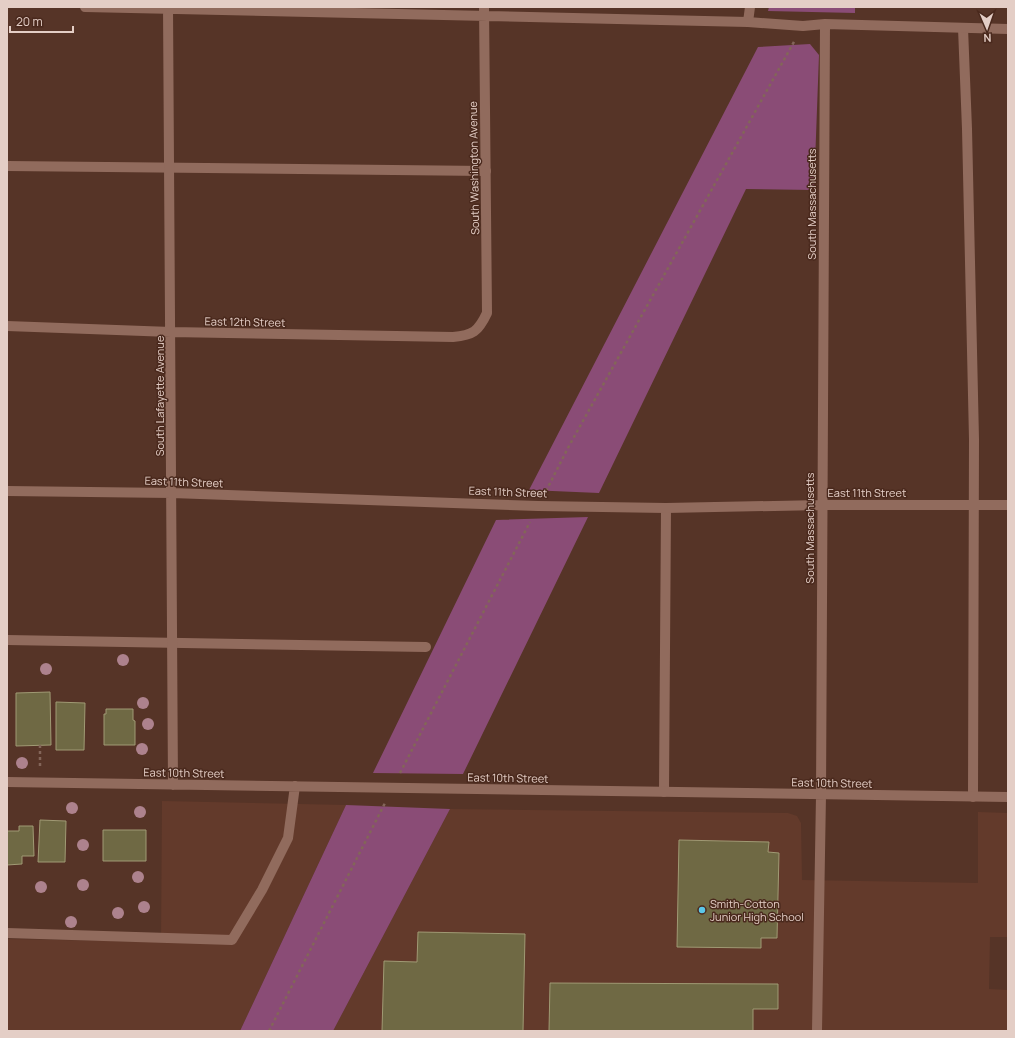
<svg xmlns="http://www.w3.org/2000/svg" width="1015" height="1038" font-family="Manrope,sans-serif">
	<rect width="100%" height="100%" fill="#563427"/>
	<path fill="#633a2b" d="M162,801l184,4 -106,226h-233v-92l154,3z
		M450,809l338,4 9,3 4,7 1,57 176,3v-71l30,1v124h-18l-1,52 19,1v41h-675z"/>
	<path fill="#8a4c76" d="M769,7h86v6l-87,-2z
		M810,44l9,11 -5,135 -68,-1 -147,304 -70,-3 229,-443z
		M588,517l-125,257 -90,-1 123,-253z
		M346,805l104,4 -117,222h-93z"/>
	<path fill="#6f6944" stroke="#a09a74" d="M50,692l1,53 -35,1v-53z
		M56,702l29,1 -1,47h-28z
		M106,709h27v11l2,1v24h-31v-31h2z
		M40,820l26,1 -1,41h-27z
		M19,826h14l1,30h-12v8l-15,1v-34h12z
		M103,830h43v31h-43z
		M679,840l90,2 -1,10 11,1 -2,85h-16v10l-84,-1z
		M418,932l107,2 -2,97h-141l2,-70 33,1z
		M550,983l228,1v25h-25v22h-204z"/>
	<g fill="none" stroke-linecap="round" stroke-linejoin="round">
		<path stroke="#836559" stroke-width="2.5" stroke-dasharray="3 3" stroke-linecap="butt" d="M546,491l23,-45 226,-406
			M40,745v23
			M400,773l130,-251
			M269,1031l116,-228"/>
		<path stroke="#916b5d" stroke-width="10" d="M963,28l4,101 7,310 -1,358
			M7,166l479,5
			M7,640l419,7
			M664,792l2,-284"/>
		<path stroke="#916b5d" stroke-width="10" d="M85,7l663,15 55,4 22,-2 183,5
			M168,7l5,778
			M748,22l2,-15
			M7,326l164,6 282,5c20,-2 25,-5 34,-24l-3,-306
			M7,491l165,2 366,13 128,2 156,-3h186
			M7,782l1001,15
			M7,933l225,7 30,-50 26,-52 7,-52
			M817,1031l4,-236 4,-771"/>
	</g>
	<g fill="#ad828d">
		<circle cx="123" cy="660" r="6"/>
		<circle cx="46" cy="669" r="6"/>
		<circle cx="143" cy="703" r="6"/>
		<circle cx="148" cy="724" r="6"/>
		<circle cx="142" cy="749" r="6"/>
		<circle cx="22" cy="763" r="6"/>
		<circle cx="72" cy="808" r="6"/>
		<circle cx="140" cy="812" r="6"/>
		<circle cx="83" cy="845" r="6"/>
		<circle cx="138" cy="877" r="6"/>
		<circle cx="83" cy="885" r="6"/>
		<circle cx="41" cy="887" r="6"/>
		<circle cx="144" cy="907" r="6"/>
		<circle cx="118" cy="913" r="6"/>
		<circle cx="71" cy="922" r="6"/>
	</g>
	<circle fill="#5cc7e8" stroke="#4a291d" stroke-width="1.5" cx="702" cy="910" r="4"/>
	<g text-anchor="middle" stroke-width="3" stroke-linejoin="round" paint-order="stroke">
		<g font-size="11" fill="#e4cec6" stroke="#4a291d">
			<text transform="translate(474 168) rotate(-91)" y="4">South Washington Avenue</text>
			<text transform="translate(812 204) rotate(-90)" y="4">South Massachusetts</text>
			<text transform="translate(245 322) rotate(1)" y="4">East 12th Street</text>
			<text transform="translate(160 396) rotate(-90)" y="4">South Lafayette Avenue</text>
			<text transform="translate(184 482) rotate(2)" y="4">East 11th Street</text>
			<text transform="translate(508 492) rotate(2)" y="4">East 11th Street</text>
			<text x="867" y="497">East 11th Street</text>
			<text transform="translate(810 528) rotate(-90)" y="4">South Massachusetts</text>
			<text transform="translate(184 773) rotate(1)" y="4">East 10th Street</text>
			<text transform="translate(508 778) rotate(1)" y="4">East 10th Street</text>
			<text transform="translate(832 783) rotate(1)" y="4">East 10th Street</text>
		</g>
		<g font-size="11" fill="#e4cec6" stroke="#4a291d" text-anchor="start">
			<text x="710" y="908">Smith-Cotton<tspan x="710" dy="13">Junior High School</tspan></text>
		</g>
	</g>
	<rect width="1015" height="1038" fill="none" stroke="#e4cec6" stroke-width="16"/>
	<g transform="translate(987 28) rotate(178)" stroke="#4a291d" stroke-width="3" paint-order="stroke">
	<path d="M0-3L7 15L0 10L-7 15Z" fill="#e4cec6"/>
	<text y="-6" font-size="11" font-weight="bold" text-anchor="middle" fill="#e4cec6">N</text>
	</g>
	<path d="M10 26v6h63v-6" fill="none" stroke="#e4cec6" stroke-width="2"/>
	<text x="16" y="26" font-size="12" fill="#e4cec6" stroke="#4a291d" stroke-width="3" paint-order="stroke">20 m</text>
</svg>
